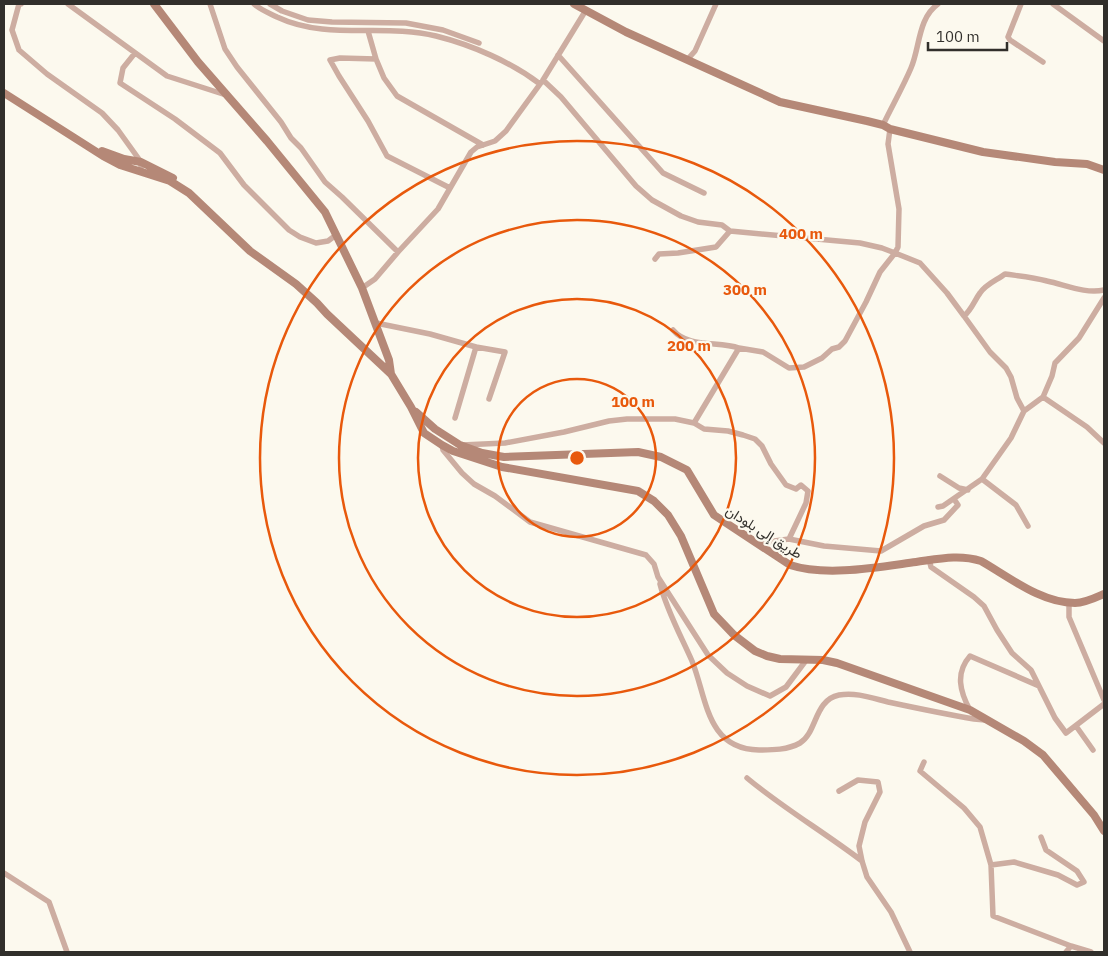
<svg xmlns="http://www.w3.org/2000/svg" width="1108" height="956" font-family="'IBM Plex Sans',Vazirmatn,sans-serif">
	<rect width="100%" height="100%" fill="#fcf9ee"/>
	<g fill="none" stroke-linecap="round" stroke-linejoin="round">
		<path stroke="#cdada1" stroke-width="5.5" d="M21,4h-2l-7,26 7,20 28,24 55,39 16,17 23,32v9
			M68,4l99,72 59,19
			M210,4l15,45 12,18 44,55 10,16 10,10 24,34 17,15 56,55
			M254,4c7,6 15,9 23,13 51,24 107,6 159,19 36,9 75,26 104,48
			M270,4l12,7 26,9 24,2 74,1 37,7 36,13
			M1021,4l-13,33 2,3 33,22
			M1053,4l51,37
			M368,31l8,28
			M135,53l-12,15 -3,15 55,36 45,34 24,32 45,45 11,7 16,6 12,-2 8,-6
			M558,55l105,118 41,20
			M687,60l8,-9 21,-47
			M543,80l18,17 75,89 16,14 29,16 17,6 24,3 8,6
			M883,125c9,-19 20,-38 28,-57 9,-21 7,-50 27,-64
			M450,188l-63,-32 -19,-35 -29,-45 -9,-16 10,-2 36,1 8,19 13,18 86,49
			M655,259l4,-5 19,-1 38,-6 14,-16 130,12 22,5 13,5 3,-6 1,-38 -11,-65 2,-15
			M362,288l13,-9 23,-27 40,-43 33,-57 6,-5 18,-6 11,-10 37,-51 43,-70
			M1104,298l-25,40 -24,25 -3,13 -9,21 44,30 17,16
			M376,323l54,11 46,13 29,5 -16,47
			M673,330c15,18 45,11 66,18
			M1043,397l-19,14 -7,-13 -6,-21 -5,-9 -16,-16 -26,-36c8,-7 10,-15 16,-23 6,-9 17,-13 25,-19 14,2 28,3 42,7 19,4 38,13 57,9
			M1024,411l-13,27 -29,41 34,26 12,21
			M455,418l21,-71
			M694,423l45,-75 24,4 26,16 15,-1 18,-9 10,-9 7,-2 6,-6 21,-39 14,-30 15,-19 25,10 27,30 17,23
			M442,445l1,5 19,23 12,11 21,12 35,26 116,33 8,9 4,13 50,78 19,18 20,13 23,10 16,-9 21,-28
			M462,445l43,-2 59,-11 45,-11 18,-2h48l19,4 10,6 24,2 15,4 12,4 7,7 9,18 15,21 10,4 5,-4 7,6 -2,12 -17,36
			M940,476l19,12 9,2
			M938,507l5,-1 39,-27
			M760,545l7,-3 22,-3 35,7 57,5 43,-25 20,-6 14,-15 -4,-6
			M929,559l2,8 43,30 10,9 13,24 15,23 19,17 8,16 -69,-30c-15,17 -10,36 0,54
			M660,584c7,27 21,52 32,77 15,37 14,88 67,89 13,0 29,0 41,-7 17,-10 14,-43 39,-48 17,-3 33,3 49,7 28,6 57,12 86,17l11,1
			M1069,602v15l35,83
			M1039,686l16,32 11,15 38,-29
			M1076,726l17,24
			M924,762l-4,9 44,37 16,19 11,38 2,51 78,30
			M747,778c36,30 77,54 115,83
			M839,791l19,-11 20,2 2,10 -15,30 -6,24 3,15 5,16 24,35 19,40
			M991,865l23,-3 44,13 19,10 7,-3 -7,-11 -31,-21 -5,-13
			M4,873l45,29 18,50
			M1066,952l5,-6 20,6"/>
		<path stroke="#b58877" stroke-width="8" d="M154,4l44,58 69,79 58,71 37,76 27,72 2,14
			M574,4l52,28 154,70 87,19 16,4 7,4 93,23 72,10 32,2 17,6
			M4,93l99,63 17,9 50,16 19,12 61,58 46,33 21,19 10,11 64,60 20,33 13,26 18,12 11,6 49,16 136,24 16,10 14,14 13,21 33,78 20,21 21,16 12,5 13,3 43,1 14,3 133,47 54,31 19,14 51,60 10,16
			M102,151l22,8 17,3 32,16
			M416,412l19,17 25,16 22,8 22,4 134,-5 23,5 26,13 27,45 76,50c36,12 89,2 126,-3 22,-3 43,-8 65,-1 28,16 60,42 94,42 10,0 20,-5 29,-9"/>
	</g>
	<g fill="none" stroke="#e8590c" stroke-width="2.5">
		<circle cx="577" cy="458" r="79"/>
		<circle cx="577" cy="458" r="159"/>
		<circle cx="577" cy="458" r="238"/>
		<circle cx="577" cy="458" r="317"/>
	</g>
	<g text-anchor="middle" stroke-width="4.5" stroke-linejoin="round" paint-order="stroke">
		<g font-size="14" fill="#312f2b" stroke="#fcf9ee">
			<text transform="translate(764 532) rotate(32)" y="5">طريق إلى بلودان</text>
		</g>
	</g>
	<circle cx="577" cy="458" r="8" fill="#e8590c" stroke="#fcf9ee" stroke-width="2.5"/>
	<g font-size="15" text-anchor="middle" font-weight="bold" fill="#e8590c" stroke="#fcf9ee" stroke-width="4.5" stroke-linejoin="round" paint-order="stroke">
		<text x="801" y="239">400 m</text>
		<text x="745" y="295">300 m</text>
		<text x="689" y="351">200 m</text>
		<text x="633" y="407">100 m</text>
	</g>
	<rect width="1108" height="956" fill="none" stroke="#312f2b" stroke-width="10"/>
	<path d="M928 42v8h79v-8" fill="none" stroke="#312f2b" stroke-width="2.5"/>
	<text x="936" y="42" font-size="15" fill="#312f2b" stroke="#fcf9ee" stroke-width="4" paint-order="stroke">100 m</text>
</svg>
